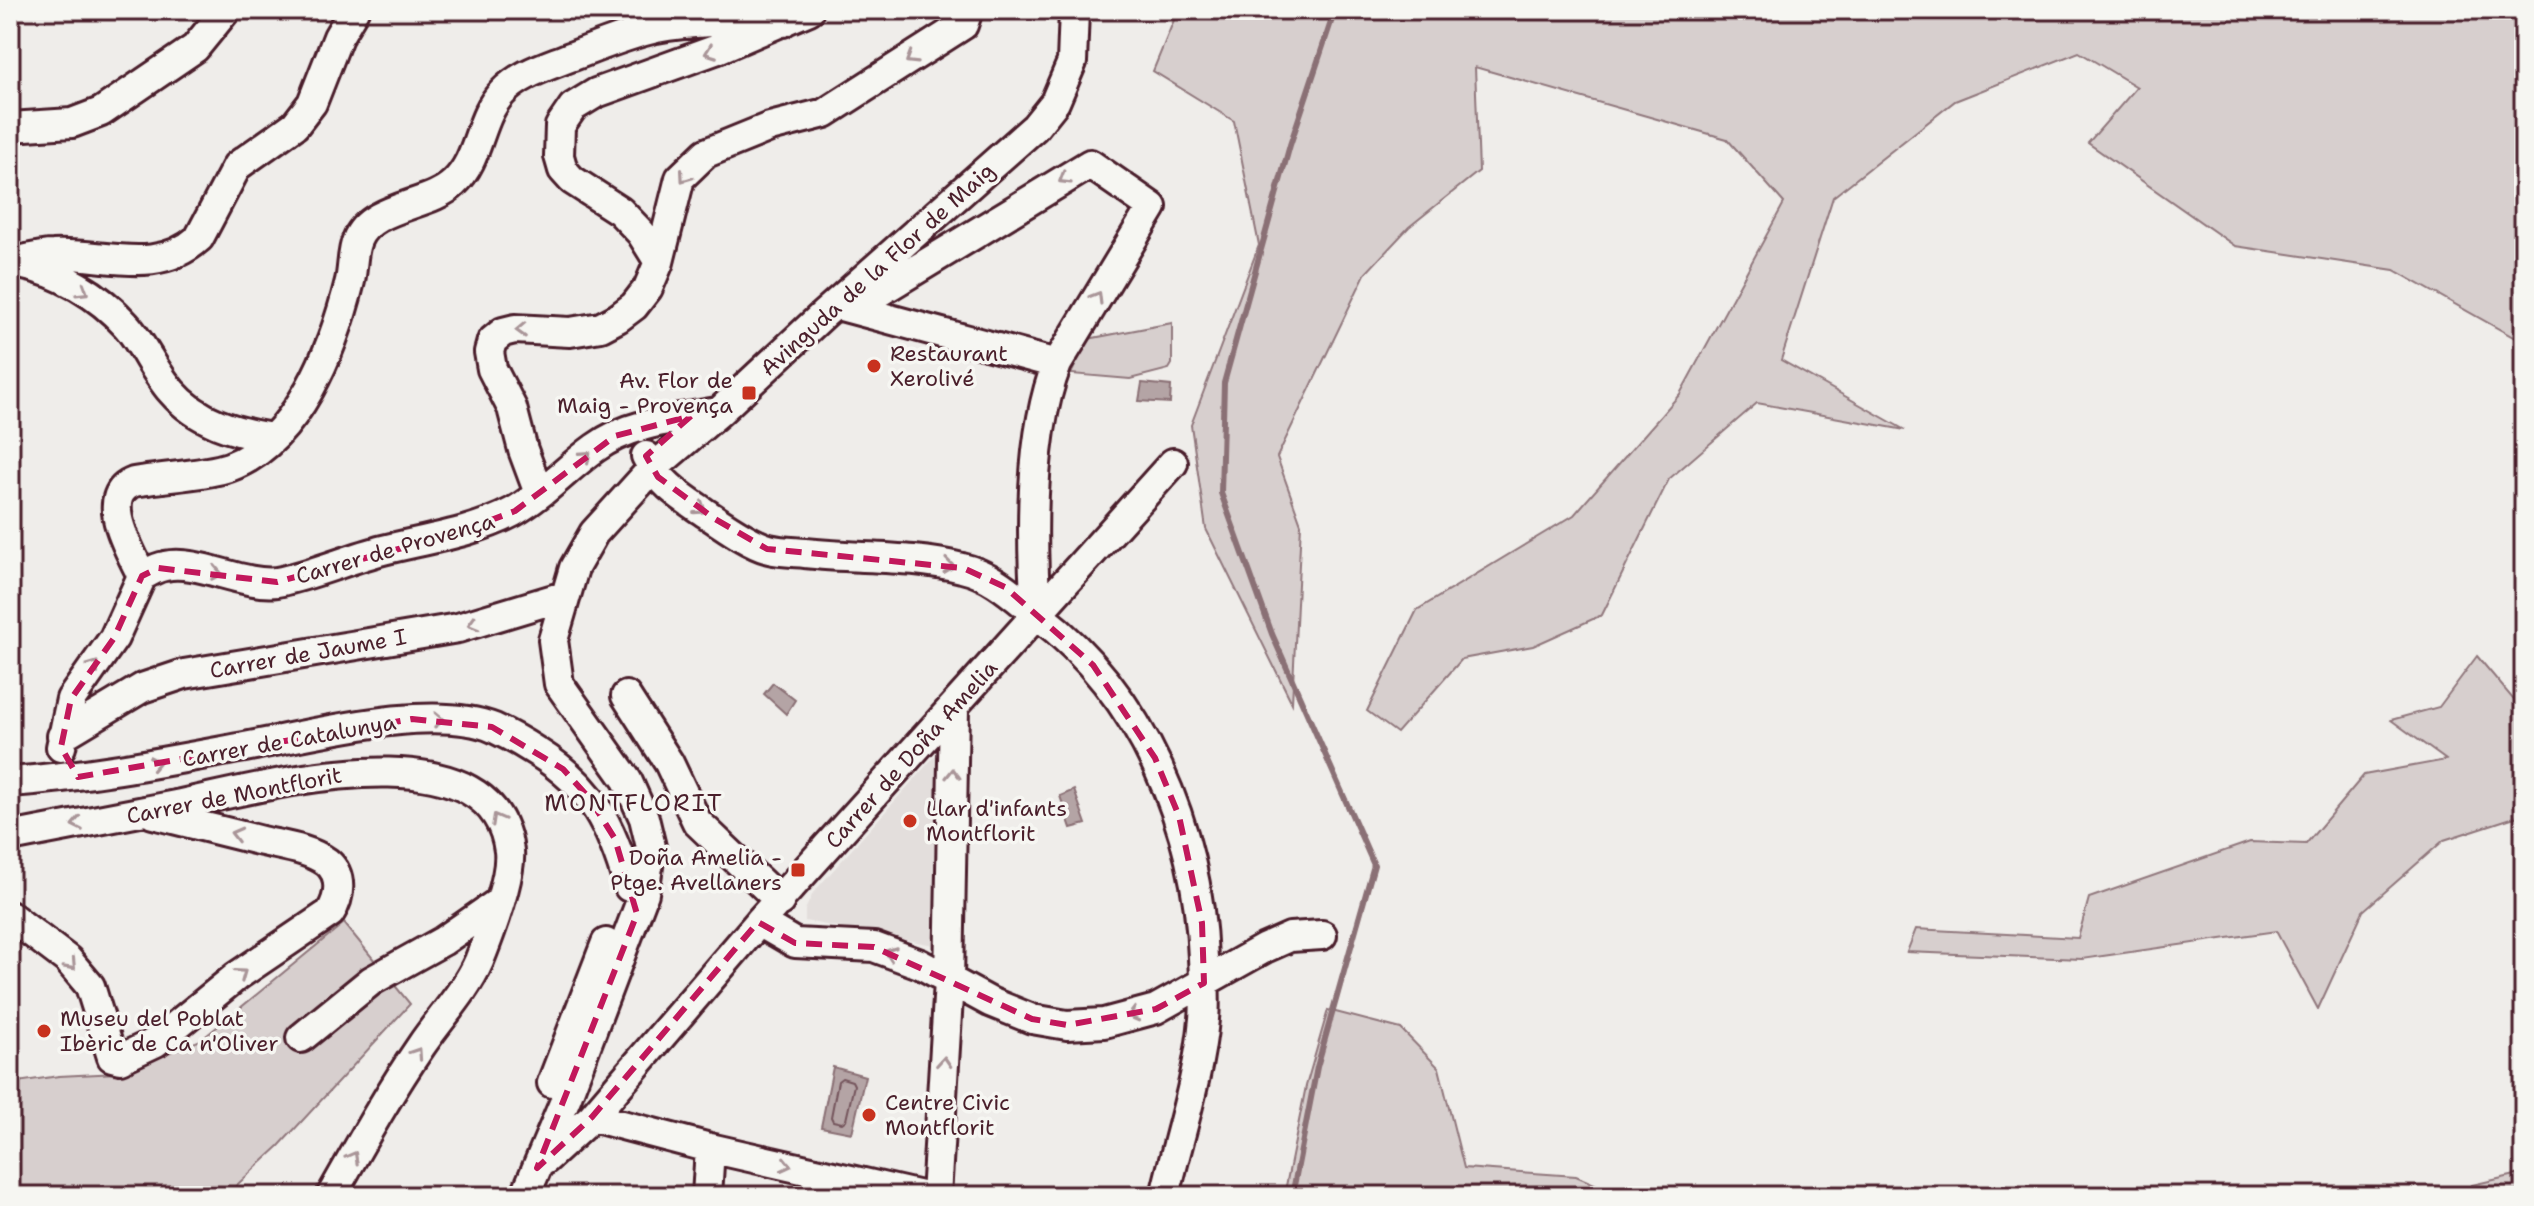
<svg xmlns="http://www.w3.org/2000/svg" width="2534" height="1206" font-family="'Shantell Sans',sans-serif">
	<rect width="100%" height="100%" fill="#efedea"/>
	<filter id="ink" filterUnits="userSpaceOnUse"><feTurbulence type="fractalNoise" baseFrequency=".0125" numOctaves="2"/><feDisplacementMap in="SourceGraphic" scale="16" xChannelSelector="R" yChannelSelector="G"/><feConvolveMatrix kernelMatrix="1 2 1 2 8 2 1 2 1" color-interpolation-filters="sRGB"/></filter>
	<g filter="url(#ink)">
		<path fill="#e3dedc" d="M941,749l-2,197 -134,-25v-11l8,-17z"/>
		<path fill="#d7cfce" stroke="#90777c" stroke-width="2" d="M1178,10h1346v333l-130,-73 -159,-24 -147,-103 49,-56 -58,-35 -124,49 -122,96 -52,163 124,70 -148,-27 -88,76 -67,136 -69,31 -71,13 -65,74 -30,-22 50,-101 157,-95 106,-121 104,-191 -57,-64 -252,-72 4,104 -70,56 -44,47 -88,183 24,67 -9,179 -86,-174 -15,-104 68,-180 -25,-124 -81,-50z
			M1172,323v41l-3,5 -39,10 -59,-5 17,-35z
			M2477,656l47,56v102l-80,26 -81,71 -45,98 -42,-78 -194,28 -175,-7 9,-23 162,9 11,-40 161,-56 56,2 58,-69 82,-15 -55,-40 48,-13z
			M344,923l66,81 -131,142 -54,50h-215v-113l49,-7 59,-3 83,-33z
			M1328,1010l73,19 38,39 25,100 112,8 46,20h-338l22,-110z
			M2524,1173v23h-48l-4,-11z"/>
		<path fill="#b4a4a5" stroke="#8a6f74" stroke-width="2" d="M1142,383l29,3 -1,17 -31,-2z
			M773,683l22,17 -9,14 -22,-20z
			M1074,790l12,34 -15,4 -11,-32z
			M833,1067l32,9 -13,57 -31,-6z"/>
		<g fill="none" stroke-linecap="round" stroke-linejoin="round">
			<path stroke="#74545c" stroke-width="2" d="M842,1078l10,3 2,4 -8,35 -4,3 -9,-2 -2,-4 7,-36z"/>
			<path stroke="#8a6f74" stroke-width="6" d="M1292,1196l25,-129 57,-202 -102,-231 -51,-141 3,-110 66,-238 45,-135"/>
			<g stroke="#4a1f2b" stroke-width="34">
				<path id="minor" d="M10,127l62,-4 29,-11 94,-64 31,-38
					M659,262l-18,-29 -21,-22 -48,-31 -9,-10 -4,-14 1,-30 13,-19 23,-14 119,-43 94,-40
					M10,263c14,-3 29,-8 43,-8 51,-3 103,22 146,-17l38,-72 58,-41 17,-22 26,-66 16,-27
					M20,264c40,8 79,31 106,61 18,20 28,47 46,67 26,30 62,40 100,46
					M841,306l216,58
					M853,308l237,-144 62,43 -95,157c-28,71 -26,173 -21,249
					M646,456c12,25 33,39 55,54 18,12 48,34 68,39 12,3 25,3 36,4 52,6 106,2 157,15 31,7 52,28 76,47 106,81 160,213 165,343 1,20 3,41 1,61 -5,58 -26,120 -39,177
					M539,493l-16,-43 -11,-42 -20,-39 -3,-17 3,-11 11,-9 12,-3 55,3 31,-5 17,-9 16,-12 14,-18 11,-26 21,-84 26,-25 64,-26 55,-14 138,-88 5,-15
					M142,576c-11,-24 -46,-80 -8,-94 26,-5 72,-7 95,-15 69,-25 105,-120 121,-186 3,-13 2,-29 7,-41 13,-34 74,-34 97,-57 26,-24 24,-65 48,-90 17,-18 40,-25 63,-34 30,-11 60,-24 91,-31 42,-8 84,-6 127,-6
					M142,576c7,-4 15,-9 23,-10 33,-7 77,20 112,16 36,-7 71,-23 106,-32 44,-11 90,-17 130,-38 30,-17 54,-44 82,-64 35,-26 82,-29 123,-36
					M626,696l43,67 28,59 83,79
					M62,736l80,-48 42,-14 274,-46 106,-32
					M61,747l10,-48 43,-61 28,-62
					M10,782c83,-6 163,-22 245,-37 63,-12 180,-42 239,-17 15,7 29,15 43,24 56,35 74,73 92,135
					M10,837c55,-11 111,-21 166,-32 80,-16 317,-85 333,46 3,26 -20,85 -30,110 -13,30 -39,57 -58,85 -33,48 -61,99 -90,150
					M10,916l58,44 22,26 22,71 8,2 36,-17 81,-66 93,-63c10,-15 13,-38 -3,-51 -18,-13 -44,-16 -65,-21 -36,-9 -73,-18 -109,-27
					M759,922l36,21 79,4 46,17 70,38 42,17 35,6 37,-2 52,-14 109,-61 25,-11 32,-2
					M301,1038l70,-57 72,-40 56,-39
					M552,1083l54,-140
					M592,1117l118,31 211,48
					M545,1160l47,-43 167,-195 414,-459
					M525,1196l42,-100 77,-203 7,-46 -7,-29 -17,-38 -68,-96 -6,-44 21,-72 20,-35 58,-64 67,-57 105,-98 211,-187 20,-25 17,-40 2,-52
					M707,1196l3,-48
					M936,1196l13,-215 5,-273"/>
			</g>
			<use href="#minor" stroke="#f6f6f2" stroke-width="28"/>
		</g>
		<defs><path id="oneway-chevron" d="M-2-3.5L2.5 0L-2 3.5" fill="none" stroke-width="1.6" stroke-linecap="round" stroke-linejoin="round" transform="scale(2)"/></defs>
		<g stroke="#a99598">
			<use href="#oneway-chevron" transform="translate(710 52) rotate(159)"/>
			<use href="#oneway-chevron" transform="translate(911 59) rotate(148)"/>
			<use href="#oneway-chevron" transform="translate(685 177) rotate(125)"/>
			<use href="#oneway-chevron" transform="translate(1064 179) rotate(149)"/>
			<use href="#oneway-chevron" transform="translate(83 291) rotate(32)"/>
			<use href="#oneway-chevron" transform="translate(1097 297) rotate(-59)"/>
			<use href="#oneway-chevron" transform="translate(521 330) rotate(178)"/>
			<use href="#oneway-chevron" transform="translate(586 456) rotate(-41)"/>
			<use href="#oneway-chevron" transform="translate(701 509) rotate(34)"/>
			<use href="#oneway-chevron" transform="translate(949 566) rotate(8)"/>
			<use href="#oneway-chevron" transform="translate(217 573) rotate(11)"/>
			<use href="#oneway-chevron" transform="translate(473 624) rotate(164)"/>
			<use href="#oneway-chevron" transform="translate(94 666) rotate(-55)"/>
			<use href="#oneway-chevron" transform="translate(439 720) rotate(2)"/>
			<use href="#oneway-chevron" transform="translate(155 763) rotate(-11)"/>
			<use href="#oneway-chevron" transform="translate(953 774) rotate(-89)"/>
			<use href="#oneway-chevron" transform="translate(497 819) rotate(-119)"/>
			<use href="#oneway-chevron" transform="translate(77 824) rotate(169)"/>
			<use href="#oneway-chevron" transform="translate(236 834) rotate(-166)"/>
			<use href="#oneway-chevron" transform="translate(890 953) rotate(-160)"/>
			<use href="#oneway-chevron" transform="translate(71 965) rotate(47)"/>
			<use href="#oneway-chevron" transform="translate(241 974) rotate(-36)"/>
			<use href="#oneway-chevron" transform="translate(1133 1015) rotate(165)"/>
			<use href="#oneway-chevron" transform="translate(417 1053) rotate(-56)"/>
			<use href="#oneway-chevron" transform="translate(944 1062) rotate(-86)"/>
			<use href="#oneway-chevron" transform="translate(353 1157) rotate(-61)"/>
			<use href="#oneway-chevron" transform="translate(786 1165) rotate(13)"/>
		</g>
	</g>
	<path fill="none" stroke="#c2185b" stroke-width="6" stroke-dasharray="16 10" stroke-linejoin="round" d="M691,416l-45,40 12,21 57,42 52,30 196,19 42,19 88,78 62,93 24,58 23,107 2,60 -48,26 -89,16 -35,-6 -158,-72 -79,-4 -37,-21 -166,195 -55,51 100,-254 -22,-75 -25,-40 -27,-30 -71,-42 -80,-8 -334,58 -17,-30 10,-48 43,-61 28,-62 16,-8 119,14 177,-48 61,-23 100,-75z"/>
	<g fill="#c8321e" stroke="#f6f6f2" stroke-width="3">
		<circle cx="874" cy="366" r="8"/>
		<rect x="741" y="385" width="16" height="16" rx="4"/>
		<circle cx="910" cy="821" r="8"/>
		<rect x="790" y="862" width="16" height="16" rx="4"/>
		<circle cx="44" cy="1031" r="8"/>
		<circle cx="869" cy="1115" r="8"/>
	</g>
	<g text-anchor="middle" stroke-width="7" stroke-linejoin="round" paint-order="stroke">
		<g font-size="22" fill="#4a1f2b" stroke="#f6f6f2">
			<text transform="translate(877 269) rotate(-42)" y="8">Avinguda de la Flor de Maig</text>
			<text transform="translate(395 548) rotate(-16)" y="8">Carrer de Provença</text>
			<text transform="translate(308 653) rotate(-10)" y="8">Carrer de Jaume I</text>
			<text transform="translate(289 740) rotate(-10)" y="8">Carrer de Catalunya</text>
			<text transform="translate(911 754) rotate(-48)" y="8">Carrer de Doña Amelia</text>
			<text transform="translate(234 795) rotate(-11)" y="8">Carrer de Montflorit</text>
		</g>
		<g font-size="22" fill="#4a1f2b" stroke="#f6f6f2" text-anchor="start">
			<text x="890" y="361">Restaurant<tspan x="890" dy="25">Xerolivé</tspan></text>
			<text x="733" y="388" text-anchor="end">Av. Flor de<tspan x="733" dy="25">Maig - Provença</tspan></text>
			<text x="926" y="816">Llar d'infants<tspan x="926" dy="25">Montflorit</tspan></text>
			<text x="782" y="865" text-anchor="end">Doña Amelia -<tspan x="782" dy="25">Ptge. Avellaners</tspan></text>
			<text x="60" y="1026">Museu del Poblat<tspan x="60" dy="25">Ibèric de Ca n'Oliver</tspan></text>
			<text x="885" y="1110">Centre Civic<tspan x="885" dy="25">Montflorit</tspan></text>
		</g>
		<g font-size="24" letter-spacing="2" fill="#4a1f2b" stroke="#f6f6f2">
			<text x="634" y="811">MONTFLORIT</text>
		</g>
	</g>
	<rect width="2534" height="1206" fill="none" stroke="#f6f6f2" stroke-width="40"/>
	<rect x="20" y="20" width="2494" height="1166" fill="none" stroke="#4a1f2b" stroke-width="3" filter="url(#ink)"/>
</svg>
